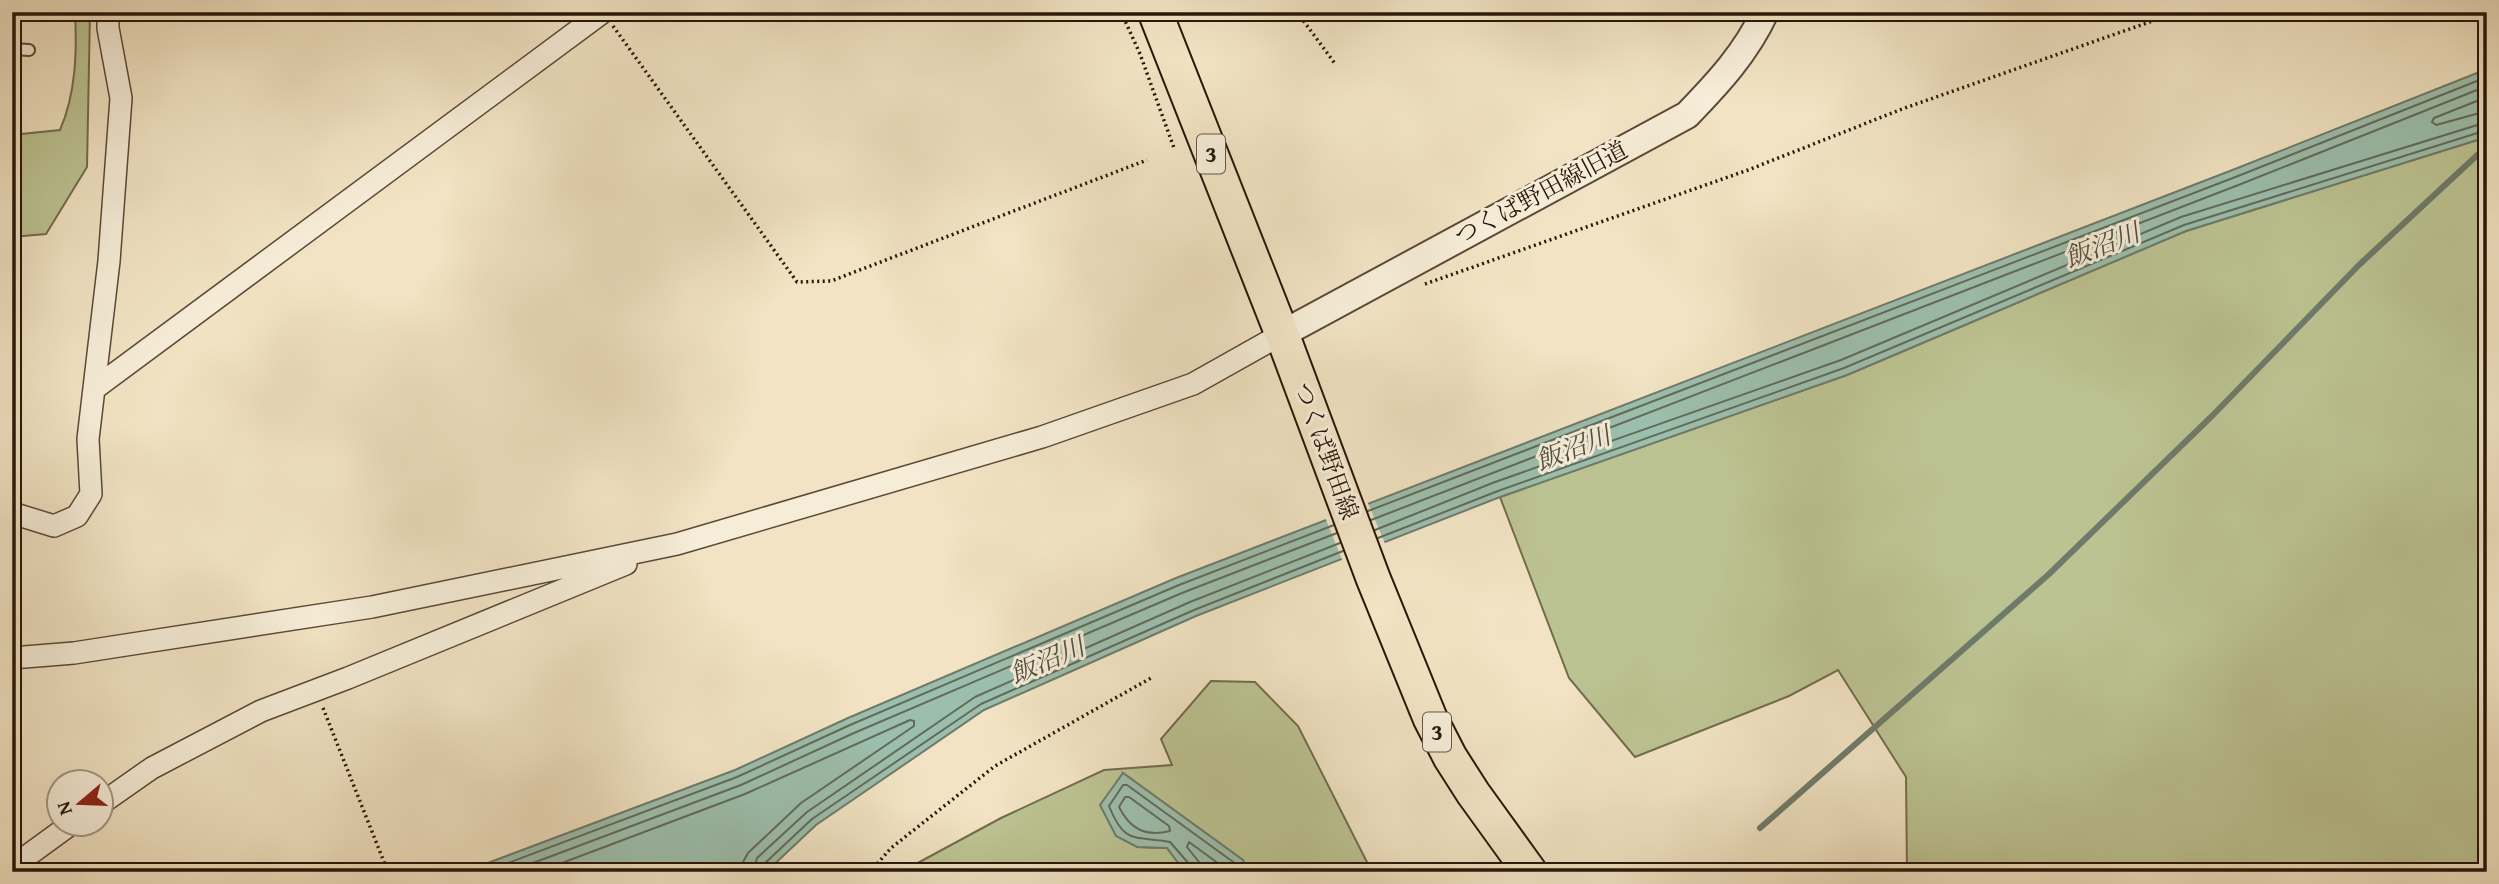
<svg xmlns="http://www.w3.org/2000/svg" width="2499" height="884" font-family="'Gentium Book Plus','Noto Serif JP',serif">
	<rect width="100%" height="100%" fill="#f1e3c3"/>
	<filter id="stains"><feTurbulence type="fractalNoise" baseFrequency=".00286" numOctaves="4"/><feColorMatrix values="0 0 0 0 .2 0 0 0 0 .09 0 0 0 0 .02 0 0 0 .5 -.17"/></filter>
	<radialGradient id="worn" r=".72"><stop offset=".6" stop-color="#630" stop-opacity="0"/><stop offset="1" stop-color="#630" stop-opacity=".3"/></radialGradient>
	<path fill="#bcc392" stroke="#726c4e" stroke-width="2" d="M75,12h15l-3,155 -41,67 -34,3v-102l48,-5c16,-37 17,-78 15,-118z
		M2487,137v735h-580l-1,-95 -68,-107 -49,26 -154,61 -66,-79 -69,-181 347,-122 339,-144z
		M1211,681l44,1 43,44 74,146h-125l-4,-12 -120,-87 14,74 30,1 18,24h-284l100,-54 103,-48 68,-5 -11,-26z"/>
	<path fill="#9cbfad" stroke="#6e7b6b" stroke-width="2" d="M2487,69v68l-301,94 -339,144 -347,122 -304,119 -212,94 -168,115 -50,47h-302l271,-102 113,-52 328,-140 1059,-409z
		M1123,773l120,87 4,12h-62l-18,-24 -30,-1 -21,-11 -16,-31z"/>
	<path fill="#f1e3c3" d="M1367,501l19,45 -43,16 -18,-45z"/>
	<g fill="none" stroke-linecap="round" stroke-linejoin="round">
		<path stroke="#626a5b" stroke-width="2" d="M2487,97l-53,21 -2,4 4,3 51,-14
			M1368,511l870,-335 249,-99
			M1371,520l870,-336 246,-98
			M1375,530l120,-48 346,-122 340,-143 306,-95
			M1378,538l120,-47 346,-123 340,-143 303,-95
			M1125,797h4l40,29 1,5c-25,6 -40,-2 -51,-24z
			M484,872l253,-95 113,-52 329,-140 155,-60
			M509,872l232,-87 113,-52 328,-140 155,-60
			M538,872l207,-78 165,-74 4,1v5l-113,77 -53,50 -5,9 -1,10
			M753,872l4,-14 50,-46 168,-115 215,-95 150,-59
			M761,872l3,-8 48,-45 169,-115 213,-94 149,-59
			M1192,872l-2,-7 -20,-23c-35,-7 -45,4 -61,-36l14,-21h4l109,79 4,8
			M1201,872l-2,-10 -12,-15 2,-5 41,30"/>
		<path stroke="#6e7b6b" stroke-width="6" d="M1760,828l288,-253 165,-160 146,-150 128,-119"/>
		<g stroke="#5b4938" stroke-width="14">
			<path id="service" d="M12,49l17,1"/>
		</g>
		<g stroke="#5b4938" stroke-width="24">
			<path id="minor" d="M94,389l509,-377
				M12,513l42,13 23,-10 14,-22 -3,-55 21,-178 12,-163 -13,-70v-16
				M12,658l62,-5 298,-46 305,-63 365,-107 151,-53 89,-50
				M102,803l50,-35 109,-57 87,-33 278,-114
				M12,867l59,-43"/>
		</g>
		<g stroke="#5b4938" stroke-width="30">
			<path id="tertiary" d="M1282,334l405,-219c31,-32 59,-62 78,-103"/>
		</g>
		<g stroke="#291609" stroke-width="37">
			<path id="primary" d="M1155,12l127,322 91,244 57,140 20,39 23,36 57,79"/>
		</g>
		<path stroke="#291609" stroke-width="3.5" stroke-dasharray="2 3.5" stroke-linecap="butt" d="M1121,12l19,42 34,94
			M1297,12l39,53
			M613,26l184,256 34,-1 316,-121
			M1425,284l323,-114 154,-61 276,-97
			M323,708l65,164
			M870,872l21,-24 104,-82 156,-88"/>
		<use href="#service" stroke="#f6edd8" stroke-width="10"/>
		<use href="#minor" stroke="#f6edd8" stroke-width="21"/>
		<use href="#tertiary" stroke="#f6edd8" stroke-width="26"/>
		<use href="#primary" stroke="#f1e3c3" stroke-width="33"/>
	</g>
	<g text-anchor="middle" stroke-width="6" stroke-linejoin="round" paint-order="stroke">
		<g fill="#f6edd8" stroke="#665647" stroke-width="2">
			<rect x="1197" y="134.5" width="28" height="39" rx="5"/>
			<rect x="1423" y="712.5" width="28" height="39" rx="5"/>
		</g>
		<g font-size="23" font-weight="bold" fill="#291609">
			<text x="1211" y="162">3</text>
			<text x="1437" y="740">3</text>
		</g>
		<g font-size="24" fill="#291609" stroke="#f6edd8">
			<text transform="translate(1541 193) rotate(-28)" y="8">つくば野田線旧道</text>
			<text transform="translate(1326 451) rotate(70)" y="8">つくば野田線</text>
		</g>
		<g font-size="26" font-style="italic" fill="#515142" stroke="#f6edd8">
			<text transform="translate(2102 245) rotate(-21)" y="9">飯沼川</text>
			<text transform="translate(1573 448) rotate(-21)" y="9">飯沼川</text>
			<text transform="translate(1047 660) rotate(-23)" y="9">飯沼川</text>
		</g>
	</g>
	<rect width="2499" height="884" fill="none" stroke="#f1e3c3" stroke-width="42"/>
	<rect x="14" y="14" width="2471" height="856" fill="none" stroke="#291609" stroke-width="3.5"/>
	<rect x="21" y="21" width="2457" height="842" fill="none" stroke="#291609" stroke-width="2"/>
	<g transform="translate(80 803) rotate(251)"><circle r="33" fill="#f6edd8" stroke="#a49785" stroke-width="2"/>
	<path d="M0-5L12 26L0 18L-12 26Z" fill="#8f2418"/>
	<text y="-10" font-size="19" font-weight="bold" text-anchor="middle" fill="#291609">N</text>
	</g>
	<rect width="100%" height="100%" filter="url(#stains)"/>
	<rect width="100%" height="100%" fill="url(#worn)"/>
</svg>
